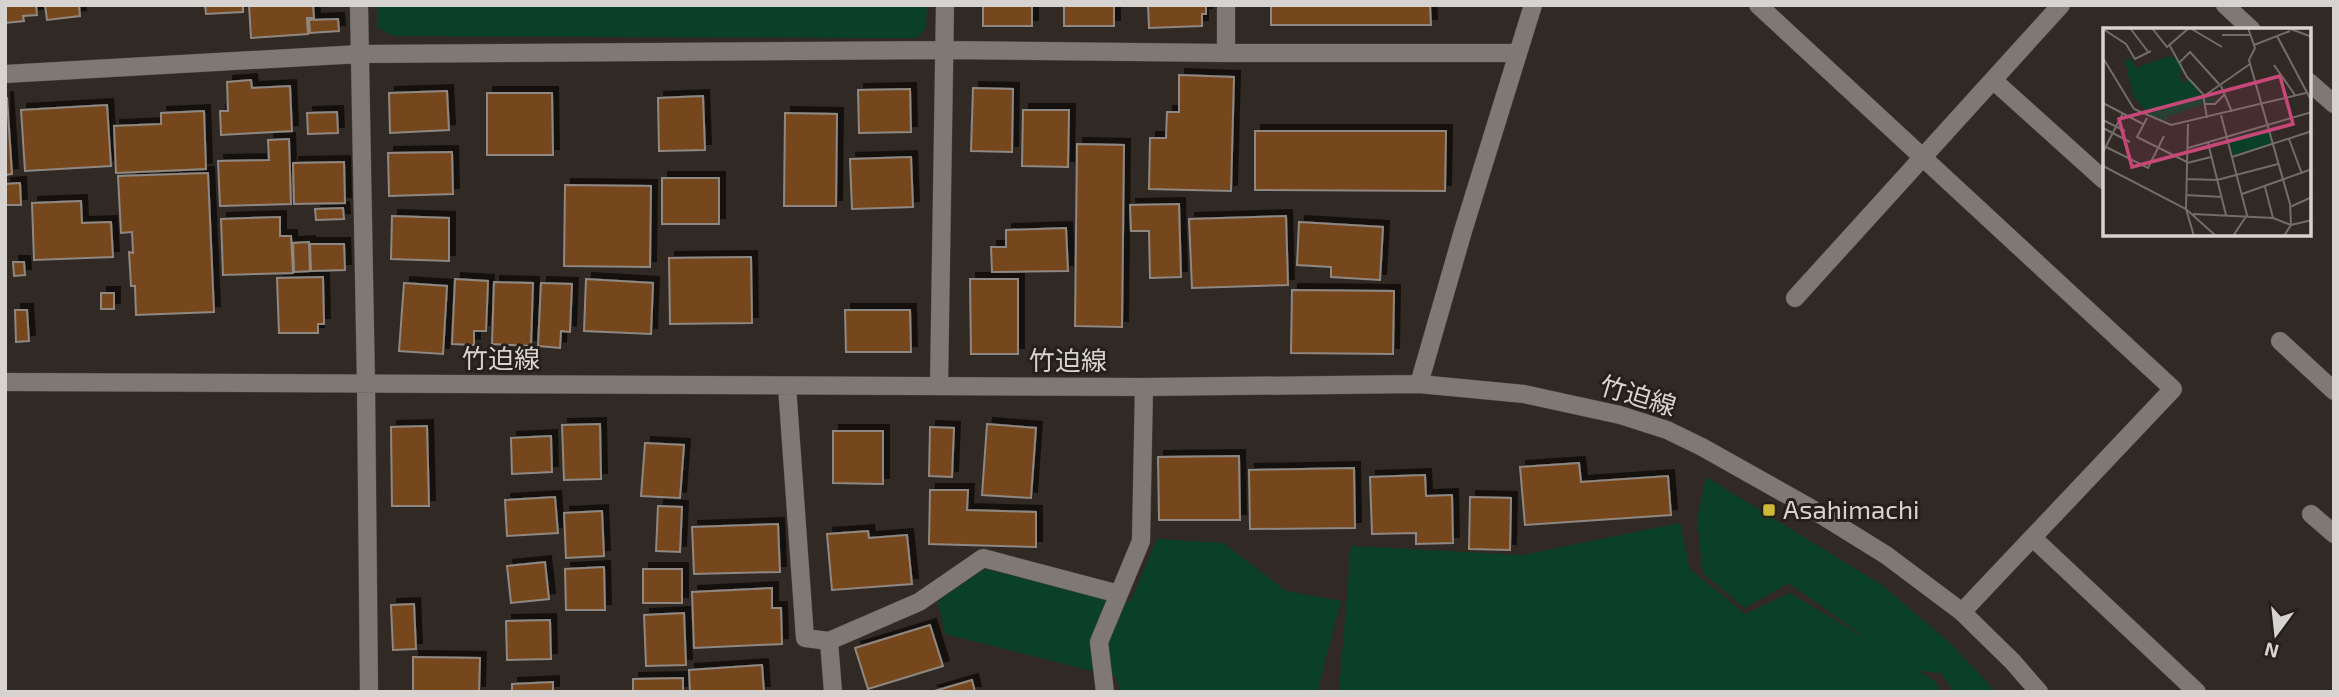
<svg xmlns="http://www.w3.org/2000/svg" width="2339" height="697" font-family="'Exo 2','Noto Sans JP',sans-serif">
	<defs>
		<filter id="shadow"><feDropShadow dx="6" dy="-6" stdDeviation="0" flood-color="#0009"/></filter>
	</defs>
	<rect width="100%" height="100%" fill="#302924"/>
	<path fill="#0a4028" d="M377,5h550l-1,22 -8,11 -524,-2 -17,-9z
		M1706,477l176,108 68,58 46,49h-42l-13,-19 -22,-2 17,11 4,10h-601l12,-146 172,9 157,-32 10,46 55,45 45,-21 80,48 -81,-58 -44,25 -42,-35 -6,-52z
		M1157,539l66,4 63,48 55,10 -24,91h-196l-5,-15 -171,-43 -7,-33 46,-32 146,33z"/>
	<path fill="#76471a" stroke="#8f8781" stroke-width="2" filter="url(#shadow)" d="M5,5h31l1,10 -14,1 1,5 -19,2z
		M45,5h34l1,11 -33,4z
		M205,5h38v7l-37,2z
		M249,5h64l1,13h-7l1,16 -57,4z
		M983,5h49v21h-49z
		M1064,5h50v21h-50z
		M1148,5h58v9h-4v12l-53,2z
		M1271,5h159l1,20h-160z
		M338,19l1,12 -29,2 -1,-13z
		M1179,75l55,2 -3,114 -82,-2 1,-51h16l1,-26h12z
		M251,80l1,8 38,-2 2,45 -71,4 -1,-24h8l-1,-29z
		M973,88l40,1 -1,63 -41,-1z
		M910,89l1,43 -52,1 -1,-43z
		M447,91l2,39 -59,3 -1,-40z
		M487,93h65l1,62h-66z
		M703,96l2,54 -46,1 -1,-53z
		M5,98h2l5,76 -7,1z
		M107,105l4,61 -86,5 -4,-61z
		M1023,110h46l-1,57 -46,-1z
		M204,111l2,58 -90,4 -2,-47 47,-2v-11z
		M337,112l1,21 -30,1 -1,-21z
		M785,113l52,1 -1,92h-52z
		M1255,131h191l-1,60 -190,-1z
		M289,139l2,65 -71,2 -2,-45 51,-1 -1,-20z
		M1077,144l47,1 -2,182 -47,-1z
		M452,152l1,42 -64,2 -1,-43z
		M911,157l2,50 -61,2 -2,-50z
		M344,162l1,41 -51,1 -1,-41z
		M208,173l6,139 -78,3 -1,-29h-4l-2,-34 4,1 -1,-21 -11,1 -3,-57z
		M662,178h57v46h-57z
		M20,183l1,22h-16v-21z
		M565,185l86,1 -1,81 -86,-1z
		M81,201l1,22 29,-1 2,35 -79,3 -2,-57z
		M1179,204l2,73 -31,1 -1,-47h-18l-1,-26z
		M343,208l1,11 -28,1 -1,-11z
		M392,216l57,2v43l-58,-2z
		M1286,216l2,69 -96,3 -3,-69z
		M280,217v19h11l2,37 -70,2 -2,-56z
		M1299,222l84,5 -3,53 -49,-3v-10l-34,-2z
		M1066,228l2,43 -76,1 -1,-25h15v-17z
		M309,242l1,29 -16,1 -1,-29z
		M310,244h34l1,26 -34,1z
		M751,257l1,66 -82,1 -1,-66z
		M13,262h11l1,13 -11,1z
		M323,277l1,47h-6v9h-39l-2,-55z
		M455,279l33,2 -2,50h-12v14l-22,-1z
		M586,279l67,4 -2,51 -67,-3z
		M970,279h48v75h-47z
		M494,282l39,1 -2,63 -39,-2z
		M404,283l43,3 -4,68 -44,-3z
		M541,283l31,1 -2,48 -9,-1 -1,17 -22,-2z
		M1292,290l102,1 -1,63 -102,-1z
		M101,293h13v16h-13z
		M15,310h12l2,31 -13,1z
		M845,310h65l1,42h-65z
		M600,424l1,55 -37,1 -2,-55z
		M987,424l49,4 -5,70 -49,-3z
		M427,426l2,80h-37l-1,-79z
		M930,427l24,1 -2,49 -23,-1z
		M833,431h50v53l-50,-1z
		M551,436l1,36 -40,2 -1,-36z
		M645,443l39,2 -4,53 -39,-2z
		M1239,456l1,64h-81l-1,-63z
		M1579,463l2,19 87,-6 3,39 -146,10 -5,-58z
		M1354,468l1,60 -105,1 -1,-59z
		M1425,475l1,21 26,-1 1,48 -37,1v-11l-44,1 -2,-57z
		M930,490h38l-1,20 69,2v35l-107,-3z
		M555,497l3,36 -51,3 -2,-36z
		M1470,497l41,1 -1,52 -41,-1z
		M658,506l24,1 -2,45 -24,-1z
		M602,511l2,45 -38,2 -2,-45z
		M778,524l2,48 -86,2 -2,-47z
		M868,531l1,7 38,-3 5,49 -80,6 -5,-56z
		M545,562l4,37 -38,4 -4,-37z
		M604,567l1,43h-39l-1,-41z
		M643,569h39v34h-39z
		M772,588v20h9l1,36 -88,4 -2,-56z
		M414,604l2,45 -23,1 -2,-45z
		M684,613l2,52 -40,1 -2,-51z
		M550,620l1,39 -44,1 -1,-39z
		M930,625l13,41 -75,23 -13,-41z
		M413,657l67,1 -1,34h-66z
		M762,665l2,27h-74l-1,-22z
		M683,678v14h-50v-13z
		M972,680l3,12h-44z
		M553,682v10h-41v-8z"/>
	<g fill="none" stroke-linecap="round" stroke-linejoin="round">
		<g stroke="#4a4440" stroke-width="19">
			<path id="minor" d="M359,5l7,379 3,308
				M1758,5l415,384 -211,223
				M2225,5l27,25
				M1226,53v-48
				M5,74l355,-20 585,-4 281,3h292
				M1993,80l111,100
				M2309,82l25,22
				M1795,298l266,-293
				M2280,341l54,50
				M5,382l1139,5 275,-3 105,10 96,21 47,15 35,17 105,59 79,49 76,57 51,50 26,30
				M1419,384l44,-153 70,-226
				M787,386l18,252 24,3 90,-39 64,-44 136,36
				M939,386l6,-381
				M2311,514l23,20
				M2033,538l164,154
				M829,641l4,51
				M1105,692l-6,-50 42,-101 3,-154"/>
		</g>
		<use href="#minor" stroke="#807872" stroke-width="18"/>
	</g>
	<rect fill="#ceb837" stroke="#26201b" stroke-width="2.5" x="1762" y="503" width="14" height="14" rx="3.5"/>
	<g text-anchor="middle" stroke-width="6" stroke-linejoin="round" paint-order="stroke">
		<g font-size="26" fill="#d7d3d0" stroke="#26201b">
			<text x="501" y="368">竹迫線</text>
			<text x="1068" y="370">竹迫線</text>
			<text transform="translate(1638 396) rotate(17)" y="9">竹迫線</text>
		</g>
		<g font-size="26" fill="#d7d3d0" stroke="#26201b" text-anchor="start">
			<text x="1783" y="519">Asahimachi</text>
		</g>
	</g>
	<g transform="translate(2103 28)">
		<rect width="208" height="208" fill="#302924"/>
		<path d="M67,28l13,8 -3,13 9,27 -7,-20 6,-6 16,20 13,2 -51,17 1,5 -26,-10 5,-1 -13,-15 -8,-36 7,-1 4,9zM164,101l4,15 -38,11 -4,-17z" fill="#0a4028"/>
		<path fill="none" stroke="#736d69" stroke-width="2" d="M27,0l19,25M49,0l15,19 22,-19M87,0l32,19M145,0l7,20 -6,12 41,144 1,21 -7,11M185,0l24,9M0,1l23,15 9,15 16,-8M119,7h29M174,8l35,66M151,17l36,-14M67,18l17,31 16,17 4,24M0,30l31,51 37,16 135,-32M77,34l10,-10 29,32M171,37l21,30M118,58l11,26M101,68l46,-32M0,75l40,21M102,76h10l9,-9M118,87l26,100 -14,21M44,90l-10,19 50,25M0,92l22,11M85,96l-2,85 8,27M0,100l27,14M186,111l13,35M105,115l18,72M3,119l42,21 16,-32M85,120l124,-36M0,124l20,-39M129,129l80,-26M84,135l24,-6M0,138l83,43 30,27M84,151l30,1 61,-16M162,159l8,31M139,166l70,-25M83,167l36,2M187,179l22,-10M90,186l80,4 18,7 21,-5"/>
		<path fill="#c74778" fill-opacity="0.15" stroke="#c74778" stroke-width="3.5" d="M177,48l13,48 -161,43 -13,-48z"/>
		<rect width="208" height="208" fill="none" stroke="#d7d3d0" stroke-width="3.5"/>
	</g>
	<rect width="2339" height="697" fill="none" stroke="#d7d3d0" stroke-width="14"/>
	<g transform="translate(2276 634) rotate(195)" stroke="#26201b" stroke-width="5" paint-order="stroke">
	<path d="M0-5L12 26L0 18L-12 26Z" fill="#d7d3d0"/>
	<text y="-10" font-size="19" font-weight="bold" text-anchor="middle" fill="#d7d3d0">N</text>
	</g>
</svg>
